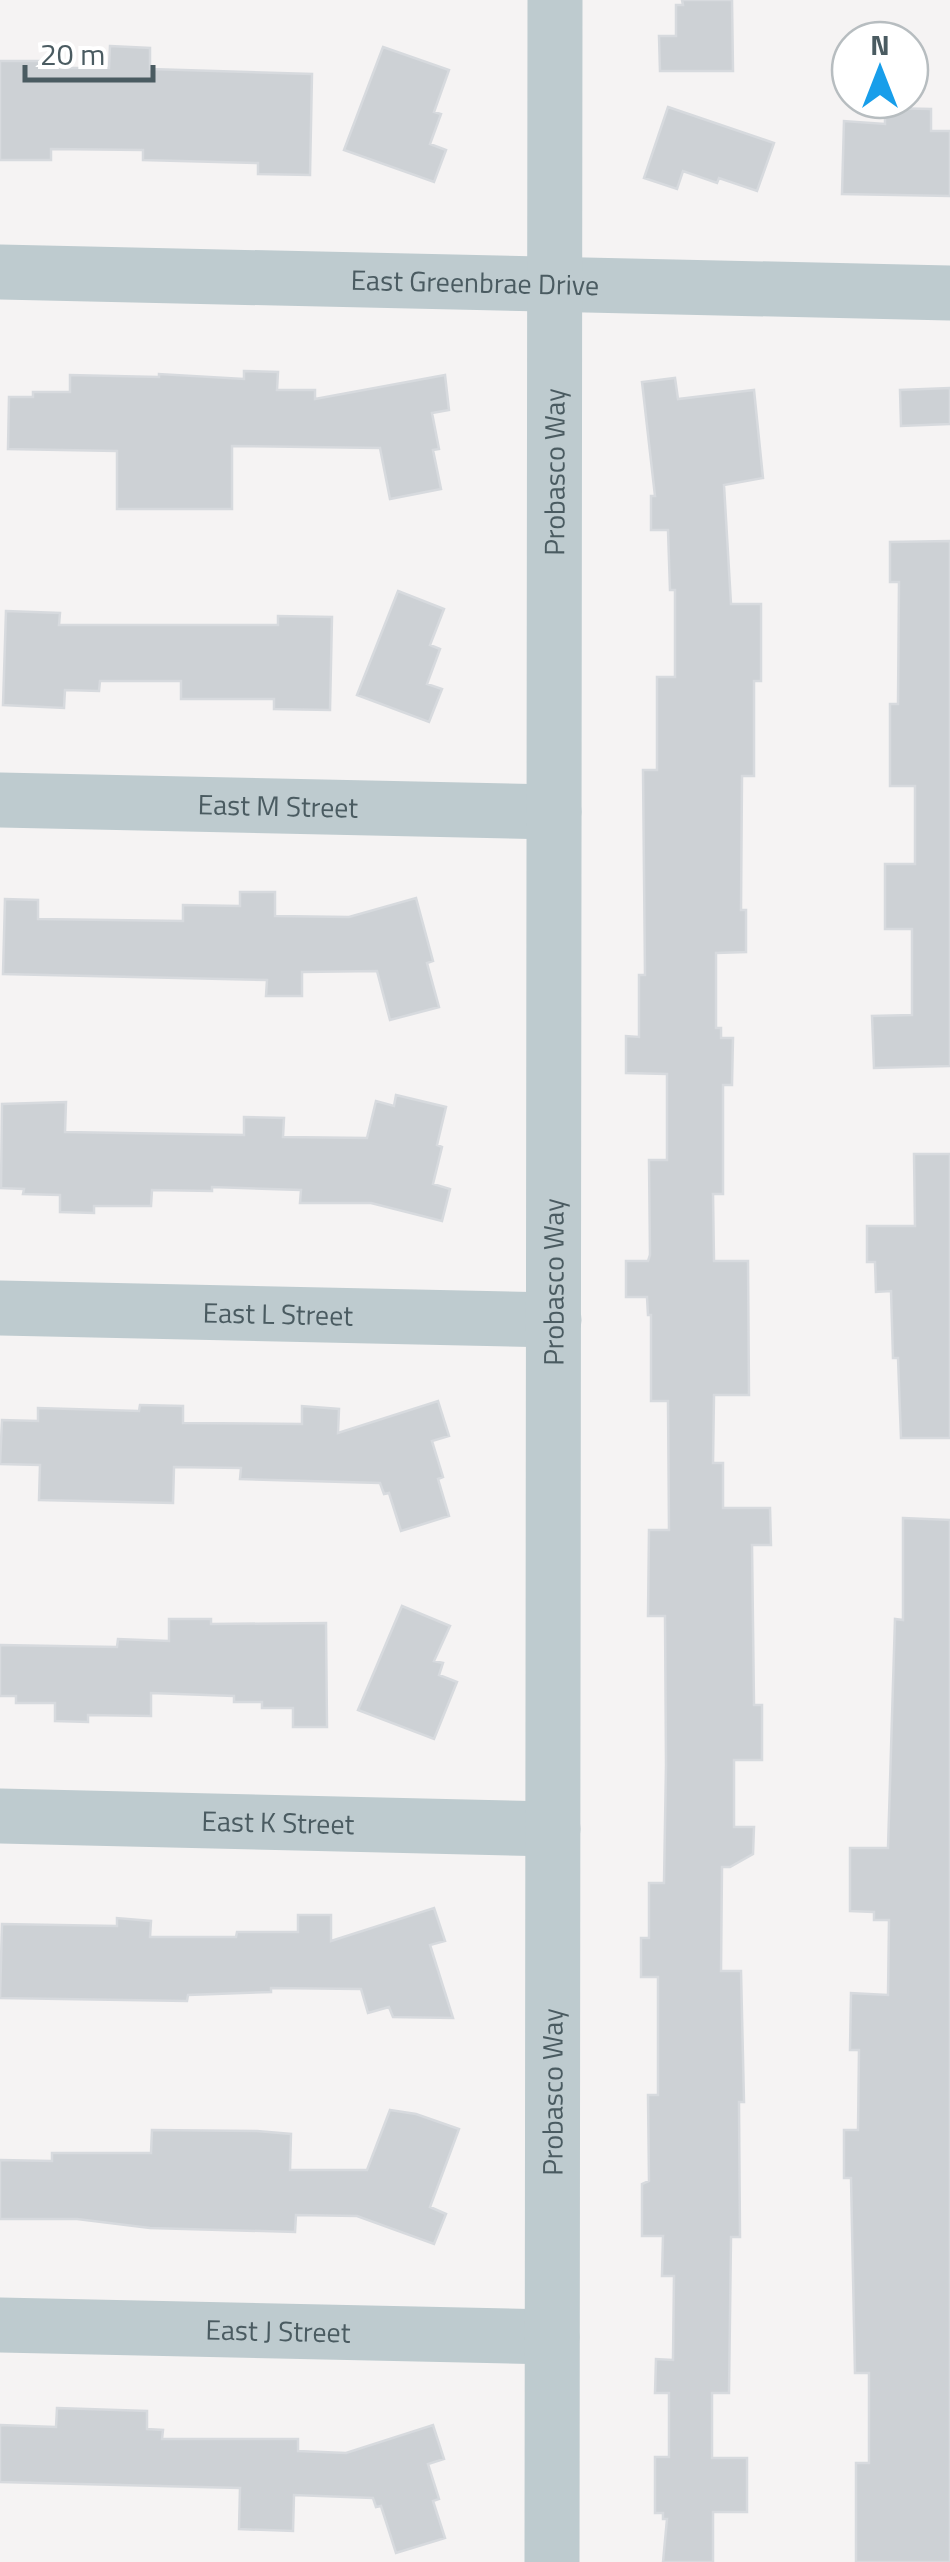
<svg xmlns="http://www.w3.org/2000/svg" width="950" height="2562" font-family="'Titillium Web',sans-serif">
	<rect width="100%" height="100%" fill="#f5f3f3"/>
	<path fill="#cdd1d5" stroke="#d7dade" stroke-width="2.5" d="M682,0h50l1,71h-73l-1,-35h17v-31h7z
		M110,46l40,2v21l162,5 -2,101 -52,-1v-11l-115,-3v-10l-92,-1v11h-51v-99h42v7h67z
		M383,47l66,23 -15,42 7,2 -11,30 16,6 -12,32 -90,-32z
		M668,107l106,36 -17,48 -38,-13 -2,5 -34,-12 -6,18 -33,-11z
		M885,108l46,1v22h19v65l-108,-2 2,-73 41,3z
		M244,371l34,1 -1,18h38v9l130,-24 4,35 -17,3 7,36 -6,1 8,39 -51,10 -10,-51 -148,-2v63h-115v-58l-109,-2 1,-52h24v-5h37v-17l89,2v-3l85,5z
		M675,378l3,21 76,-9 9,88 -39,7 7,119h30v77h-7v95h-12l-1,134h5v42l-30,1v75h5v10h12l-1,47h-9v109h-10l1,67h34l1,134h-35l-1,68h10v45h47l1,37h-19l2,160h8v55h-28v67h20l-1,27 -23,13h-8l-1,104h20l3,131h-5l1,135h-9l-2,156h-17v65h35v54h-34v50h-50l4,-43h-4v-6h-8v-56h14v-64h-14l1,-34 17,1 1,-84h-12l1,-40h-21v-52l7,-3 -1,-86h10v-118h-17v-39h8v-55h15l2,-118 -1,-149h-17l1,-86h20l-1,-129h-17v-86h-3l-1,-18h-21v-36h22l2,-6 -1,-95h18v-86l-41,-1v-37l13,1v-62h6l-2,-205h14v-93h18v-87h-5l-2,-60h-17v-34h4l-13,-114z
		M950,388v36l-49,2 -1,-36z
		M950,541v525l-76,2 -2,-52 40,-1v-86h-27v-65h30v-78h-25v-82h8l1,-122h-9v-40z
		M398,591l46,18 -14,36 10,4 -13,35 15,5 -13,33 -72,-27z
		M6,611l54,2 -1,12h219v-9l54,1 -2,93 -56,-1v-10h-93v-18h-81l-1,10 -34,-1 -1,18 -61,-3z
		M240,892h35v24l74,1 67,-19 17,63 -6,2 12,44 -49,13 -13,-49 -75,1v24h-36l1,-16 -264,-6 2,-75 33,1v19l145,2v-16l57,1z
		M396,1095l50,12 -9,38 5,2 -9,37 17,5 -8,32 -71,-18h-71l1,-13 -89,-3v4l-60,-1 -1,16h-57v7l-34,-1v-17l-37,-1 1,-5 -23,-1 1,-84 64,-2 -1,30 179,3v-18l40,1 -1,19 84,1 9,-37 18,5z
		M914,1154h36v284h-49l-3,-80h-5l-2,-67 -15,1 -1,-30h-8v-36h48z
		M438,1401l11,35 -17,5 11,36 -5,2 11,37 -48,15 -12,-38 -5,1 -4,-11 -140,-4 1,-11 -67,-1 -1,36 -134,-3 1,-35 -40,-1 2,-44 36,1v-13l101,3 1,-6 43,1v17l119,1v-18l37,3 -1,24z
		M903,1518l47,2v1042h-94v-99h13v-90h-14l-4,-195h-7v-48h14l1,-80h-9l1,-57 37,2 1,-75h-15v-8l-24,-1v-63h38l7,-229 8,1z
		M402,1606l48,20 -16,35 9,2 -4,12 18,7 -23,57 -76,-29z
		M169,1619h42v5l115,-1 1,104h-34v-19h-31v-6h-28v-6l-83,-3v23l-63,-1v7l-33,-1v-18h-39v-7h-16v-51l117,2 1,-8 51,2z
		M434,1908l11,33 -15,4 23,73 -60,-1 -4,-10 -21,6 -7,-24 -90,-1v4l-83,3 -1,6 -187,-3 2,-74 115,2v-8l34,3 -1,16h86l1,-5h61v-17h33v26z
		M390,2110l26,4 43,15 -29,78 16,7 -12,30 -77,-28 -61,-1 -1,17 -145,-4 -73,-9h-77v-59l52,1v-8h99l1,-23 105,1 34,3 -1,36h77z
		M57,2408l90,3v18l16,1 -1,9h136v12l48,2 87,-28 11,34 -16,5 11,35 -6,2 12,37 -49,15 -15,-47 -5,1 -3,-9 -79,-3 -1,36 -54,-2 1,-41 -240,-6v-57l56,2z"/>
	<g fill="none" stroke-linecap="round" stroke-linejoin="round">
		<g stroke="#becbcf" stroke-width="55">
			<path id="s1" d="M0,272l950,21"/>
			<path id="s2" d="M0,800l554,12"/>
			<path id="s3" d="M0,1308l554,12"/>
			<path id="s4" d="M0,1816l553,13"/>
			<path id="s5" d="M0,2325l552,12"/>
			<path id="s6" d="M552,2562l3,-2562"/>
		</g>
	</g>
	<g text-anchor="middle" stroke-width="9" stroke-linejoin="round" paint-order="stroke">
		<g font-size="28" fill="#4a5b61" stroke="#fff">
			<text dy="10" stroke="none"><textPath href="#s1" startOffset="475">East Greenbrae Drive</textPath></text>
			<text dy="10" stroke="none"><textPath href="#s6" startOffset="2090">Probasco Way</textPath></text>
			<text dy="10" stroke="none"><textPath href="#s2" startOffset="278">East M Street</textPath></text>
			<text dy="10" stroke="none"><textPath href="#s6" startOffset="1280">Probasco Way</textPath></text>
			<text dy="10" stroke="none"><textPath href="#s3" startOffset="278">East L Street</textPath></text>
			<text dy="10" stroke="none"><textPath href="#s4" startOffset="278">East K Street</textPath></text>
			<text dy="10" stroke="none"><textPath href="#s6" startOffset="470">Probasco Way</textPath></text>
			<text dy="10" stroke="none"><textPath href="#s5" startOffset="278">East J Street</textPath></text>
		</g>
	</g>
	<g transform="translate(880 70)"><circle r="48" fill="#ffffff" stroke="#b7bdc0" stroke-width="2.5"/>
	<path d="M0-8L18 38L0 25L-18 38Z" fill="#189eea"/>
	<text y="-15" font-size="28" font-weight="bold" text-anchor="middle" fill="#4a5b61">N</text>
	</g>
	<path d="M25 65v15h128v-15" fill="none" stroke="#4a5b61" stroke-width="5"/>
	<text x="40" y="65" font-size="30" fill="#4a5b61" stroke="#ffffff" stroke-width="8" paint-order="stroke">20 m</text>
</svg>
